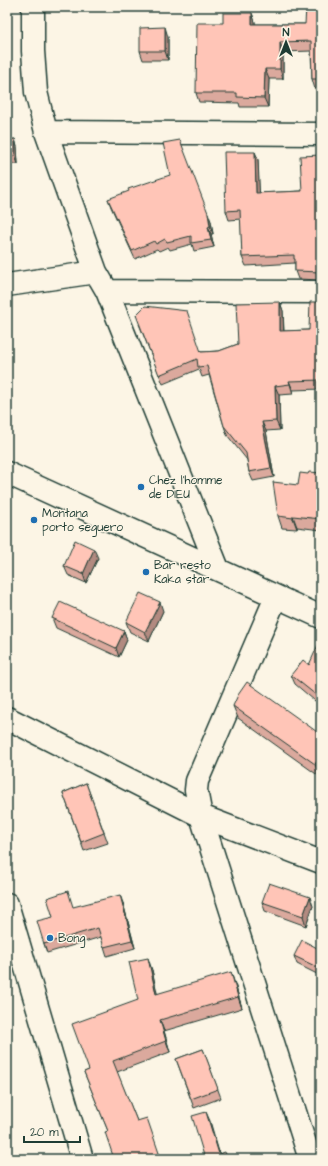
<svg xmlns="http://www.w3.org/2000/svg" width="328" height="1166" font-family="'Architects Daughter',sans-serif">
	<rect width="100%" height="100%" fill="#fcf5e5"/>
	<filter id="ink" filterUnits="userSpaceOnUse"><feTurbulence type="fractalNoise" baseFrequency=".025" numOctaves="2"/><feDisplacementMap in="SourceGraphic" scale="8" xChannelSelector="R" yChannelSelector="G"/><feConvolveMatrix kernelMatrix="1 2 1 2 8 2 1 2 1" color-interpolation-filters="sRGB"/></filter>
	<g filter="url(#ink)">
		<g fill="none" stroke-linecap="round" stroke-linejoin="round">
			<g stroke="#1f3d34" stroke-width="25">
				<path id="minor" d="M33,7v44l3,41 10,40 50,140 11,19 111,278
					M46,132l275,2
					M7,285l89,-13
					M107,291l214,1
					M7,473l314,144
					M276,597l-79,184 -1,9 5,26 109,343
					M7,718l194,98 120,46
					M7,904l75,255"/>
			</g>
			<use href="#minor" stroke="#fcf5e5" stroke-width="22"/>
		</g>
		<path fill="#dba99d" stroke="#1f3d34" d="M321,7v82h-6l-3,-10 -1,-28 -28,1v27h-14l-1,28h-28l-1,-4 -40,-1 -3,-9 27,-70 29,-10 3,9v2h50z
			M168,37v23h-25l-3,-9z
			M15,139l2,8 1,17h-11v-24z
			M255,152l3,8 1,33 43,-2 19,-36v125l-23,-1 -3,-8v-8l-49,3 -4,-9 -1,-38 -12,1 -3,-9z
			M108,199l103,22 2,13h-2l3,13 -20,4 -2,-7 -22,6 -2,-3 -9,4 -2,-2 -22,10 -24,-52z
			M280,302l3,9 1,20 25,-1 12,-28v87l-28,1v4l-14,1 1,35 -14,1 8,46 -21,4 -4,-9 -2,-12 -20,-25 -3,-9 -15,-51 -7,2 -3,-8 -36,15 -24,-60 62,28 18,-1 19,-7z
			M321,473v57l-24,-3v2l-15,-1 -4,-12 20,-31 10,-11z
			M98,558l-12,25 -18,-8 -4,-9z
			M163,611l-14,30 -19,-9 -4,-10z
			M52,618l72,13 3,9 -8,17 -63,-29z
			M321,646v60l-26,-22 -4,-9 18,-10z
			M233,706l87,28 -1,42 -81,-58z
			M86,783l22,60 -24,8 -21,-58z
			M262,902l51,4 -7,20 -41,-15z
			M123,903l12,45 -28,8 -6,-19 -54,16 -3,-9 9,-27z
			M321,950v26l-24,-12 -3,-8z
			M152,970l5,24 78,-10 7,24 -78,23 6,21 -53,20 20,49 -29,10 -24,-59 5,-2 49,-70z
			M203,1049l18,49 -27,10 -18,-49z"/>
		<path fill="#b28a80" stroke="#1f3d34" d="M252,13l3,9v12l-3,-10z
			M165,27l3,10v23l-3,-9z
			M280,42l3,10v27l-3,-10z
			M265,69l4,10 -1,28 -4,-9z
			M15,139l2,8 1,17 -3,-8z
			M255,152l3,8 2,42 -4,-9z
			M208,213l3,8 2,13 -3,-8z
			M208,227l3,7 3,13 -3,-7z
			M280,302l3,9 1,30 -4,-10z
			M289,381l4,9v4l-3,-10z
			M275,386l4,9 1,35 -4,-9z
			M262,422l4,9 8,46 -3,-9z
			M293,516l4,11v2l-4,-11z
			M94,549l4,9 -12,25 -3,-9z
			M160,602l3,9 -14,30 -4,-9z
			M124,631l3,9 -8,17 -3,-9z
			M321,756v18l-2,2 -4,-12z
			M120,895l3,8 12,45 -3,-8z
			M310,897l3,9 -7,20 -3,-10z
			M148,958l4,12 8,36 -4,-12z
			M231,972l4,12 7,24 -4,-11z
			M160,1020l4,11 6,21 -4,-11z
			M206,1112l4,9 11,38z"/>
		<path fill="#ffc5b7" stroke="#1f3d34" d="M306,7h15v72h-9l-1,-38 -31,1v27h-15l-1,29 -27,-1v-4h-41l1,-70h26v-10h29v11h53z
			M165,27v24h-25v-23z
			M15,139v17l-8,1v-17z
			M180,140l28,73 2,13 -2,1 3,13 -20,3v-7l-24,6 -2,-3 -9,5 -2,-3 -22,10 -24,-52 21,-8 -1,-2 42,-14 -7,-32z
			M224,152h31l1,41 46,-2 -2,-35 21,-1v117l-26,-1v-12h-1v-4l-52,2 -2,-47 -14,1z
			M280,302v29l29,-1 1,-28h11v78l-32,1 1,3 -15,2 1,35 -14,1 9,46 -22,4 -3,-19 -22,-27 -17,-60 -9,1 -1,-8 -38,16 -23,-60 9,-9 42,5 14,41 18,-1 19,-7 -2,-41z
			M309,472l12,1v46l-28,-3v2l-15,-2 -5,-34 25,3 2,-12 8,1z
			M75,540l19,9 -11,25 -19,-8z
			M140,593l20,9 -15,30 -19,-10z
			M60,602l64,29 -8,17 -64,-30z
			M318,645l3,1v53l-30,-24 12,-15 6,5z
			M247,682l73,52 1,-1v23l-6,8 -82,-58 5,-11z
			M86,783l18,50 -23,9 -18,-49z
			M269,883l41,14 -7,19 -41,-14z
			M68,891l5,16 47,-12 12,45 -28,7 -6,-19 -54,16 -7,-23 16,-4 -6,-19z
			M302,940l19,10v19l-27,-13z
			M148,958l8,36 75,-22 7,25 -78,23 6,21 -53,20 24,60 10,-3 14,41h-47l-9,-27 3,-1 -24,-59 5,-2 -17,-46 66,-24 -9,-38z
			M203,1049l15,40 -27,10 -15,-40z
			M206,1112l13,42 6,-2 3,7h-23l-13,-43z"/>
	</g>
	<g fill="#1f6fb2" stroke="#fcf5e5" stroke-width="1.5">
		<circle cx="141" cy="487" r="4"/>
		<circle cx="34" cy="520" r="4"/>
		<circle cx="146" cy="572" r="4"/>
		<circle cx="50" cy="938" r="4"/>
	</g>
	<g text-anchor="middle" stroke-width="3" stroke-linejoin="round" paint-order="stroke">
		<g font-size="12" fill="#1f3d34" stroke="#fcf5e5" text-anchor="start">
			<text x="149" y="484">Chez l'homme<tspan x="149" dy="14">de DIEU</tspan></text>
			<text x="42" y="517">Montana<tspan x="42" dy="14">porto seguero</tspan></text>
			<text x="154" y="569">Bar resto<tspan x="154" dy="14">Kaka star</tspan></text>
			<text x="58" y="942">Bong</text>
		</g>
	</g>
	<rect width="328" height="1166" fill="none" stroke="#fcf5e5" stroke-width="24"/>
	<rect x="12" y="12" width="304" height="1142" fill="none" stroke="#1f3d34" stroke-width="1.5" filter="url(#ink)"/>
	<g transform="translate(286 42)" stroke="#fcf5e5" stroke-width="3" paint-order="stroke">
	<path d="M0-3L7 15L0 10L-7 15Z" fill="#1f3d34"/>
	<text y="-6" font-size="11" font-weight="bold" text-anchor="middle" fill="#1f3d34">N</text>
	</g>
	<path d="M24 1136v6h56v-6" fill="none" stroke="#1f3d34" stroke-width="2"/>
	<text x="30" y="1136" font-size="12" fill="#1f3d34" stroke="#fcf5e5" stroke-width="3" paint-order="stroke">20 m</text>
</svg>
